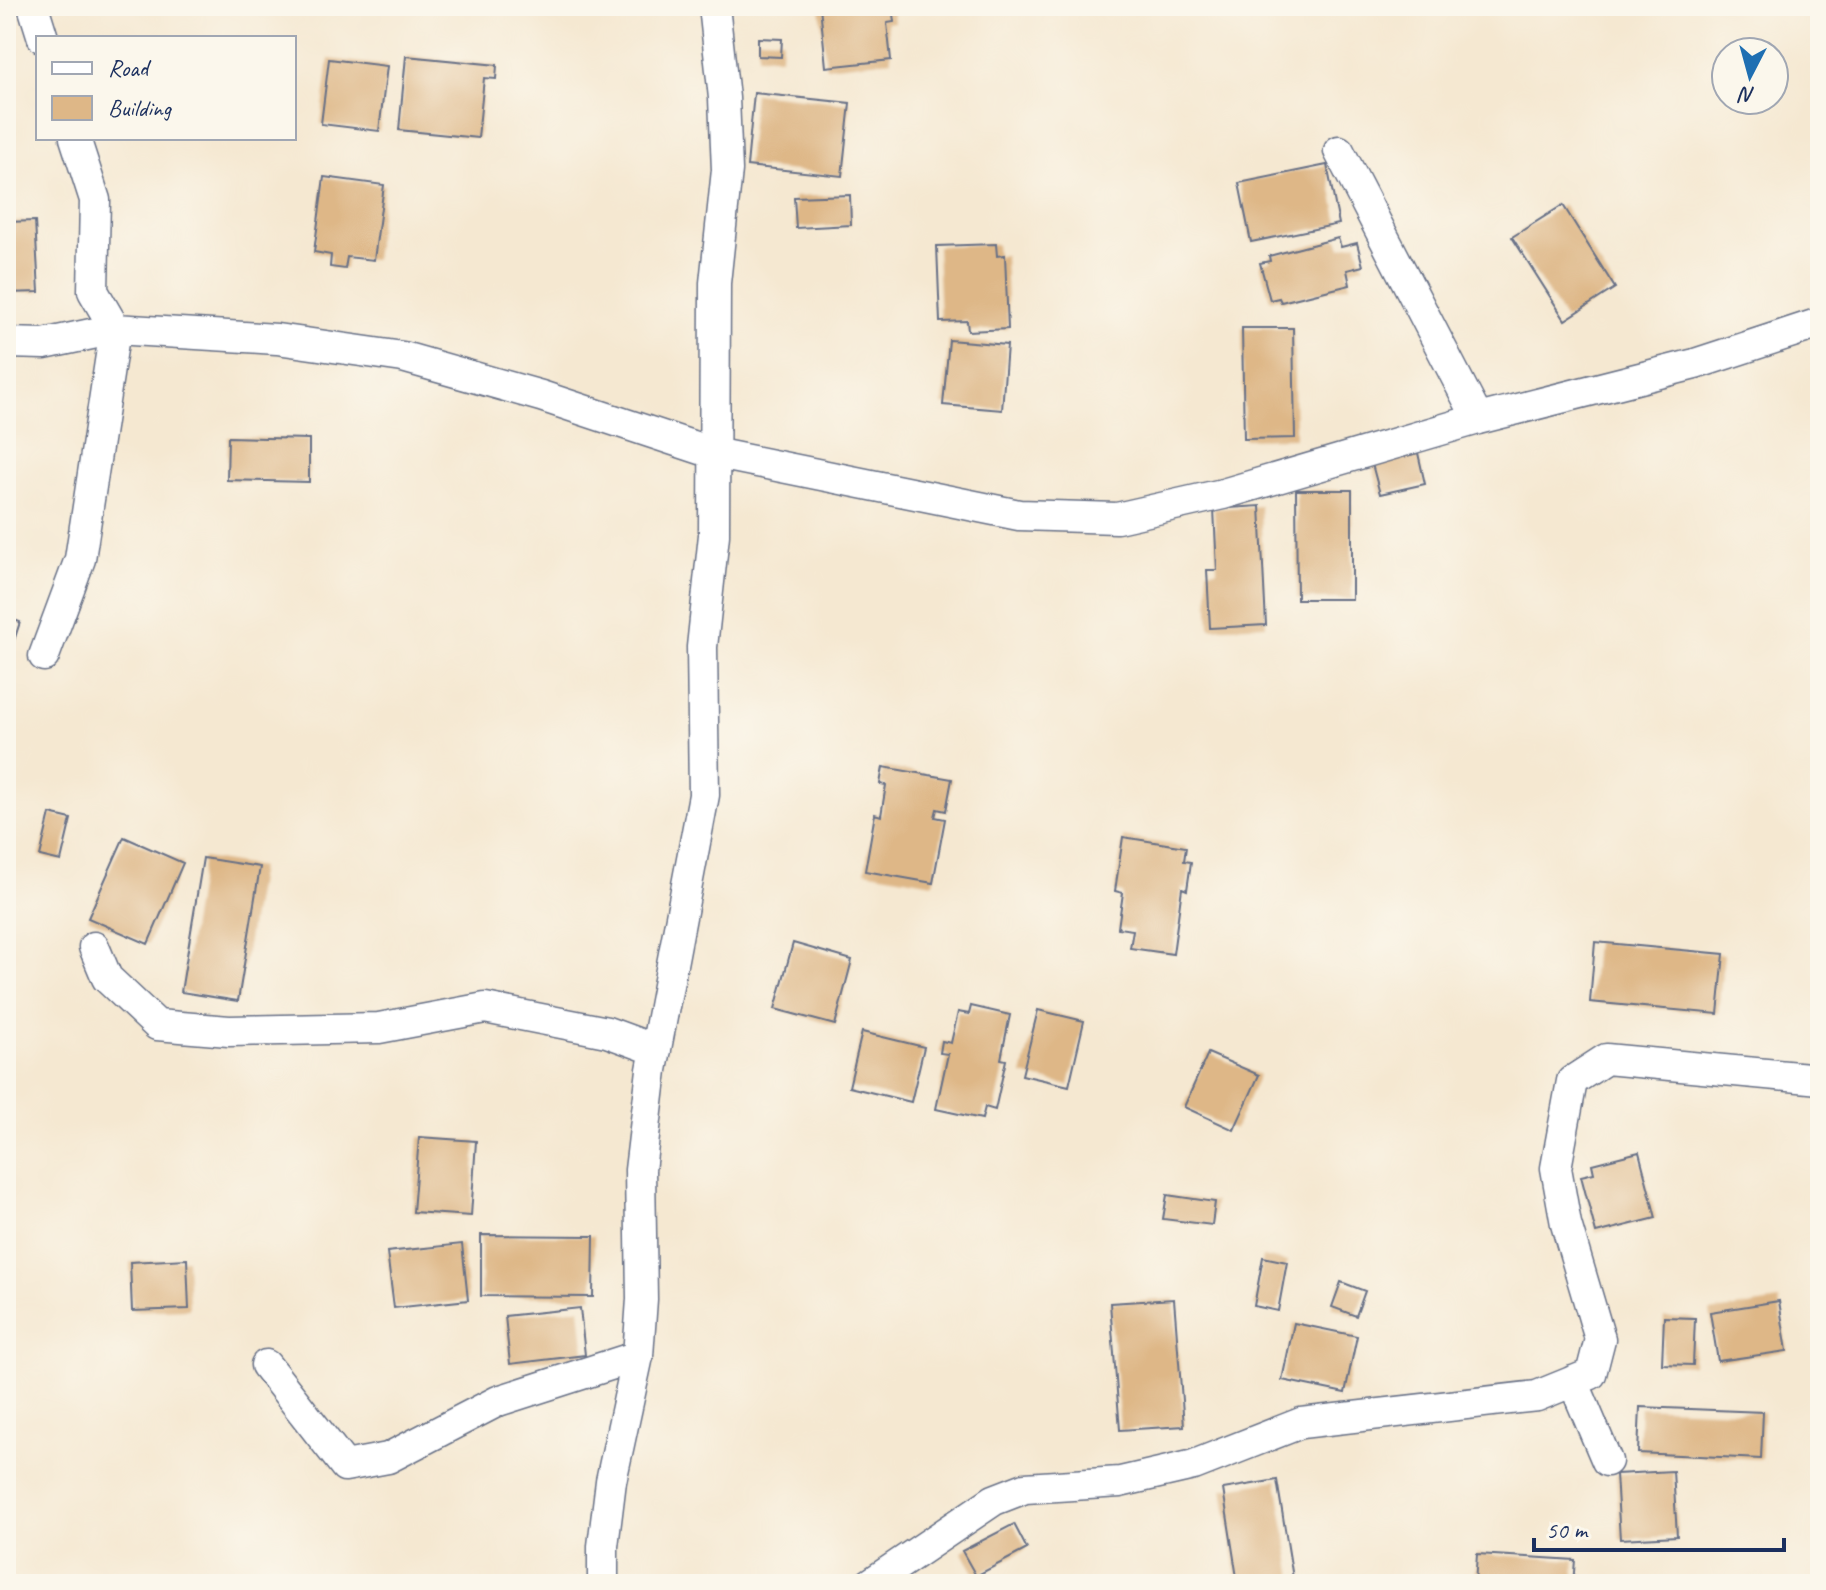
<svg xmlns="http://www.w3.org/2000/svg" width="1826" height="1590" font-family="Caveat,sans-serif">
	<rect width="100%" height="100%" fill="#fbf7ec"/>
	<filter id="ink" filterUnits="userSpaceOnUse"><feTurbulence type="fractalNoise" baseFrequency=".0125" numOctaves="2"/><feDisplacementMap in="SourceGraphic" scale="16" xChannelSelector="R" yChannelSelector="G"/><feConvolveMatrix kernelMatrix="1 2 1 2 8 2 1 2 1" color-interpolation-filters="sRGB"/></filter>
	<filter id="wash" filterUnits="userSpaceOnUse"><feTurbulence type="fractalNoise" baseFrequency=".006" numOctaves="4" result="noise"/><feDisplacementMap in="SourceGraphic" scale="32" xChannelSelector="R" yChannelSelector="G"/><feGaussianBlur stdDeviation="1.8" result="paint"/><feColorMatrix in="noise" values="0 0 0 0 0 0 0 0 0 0 0 0 0 0 0 0 0 1.4 0 .05"/><feComposite in="paint" operator="in"/></filter>
	<g filter="url(#wash)">
		<rect width="100%" height="100%" fill="#f5e8d1"/>
		<g id="blocks">
			<path fill="#deb787" d="M820,6h72l2,16 -7,1 4,37 -65,7z
				M758,38l24,1 -1,18 -23,-1z
				M406,56l91,9 -1,14 -12,-1 -6,60 -79,-8z
				M329,59l58,7 -8,65 -58,-7z
				M754,93l96,10 -8,73 -95,-10z
				M1327,165l12,59 -88,18 -12,-59z
				M324,177l60,8 -10,75 -27,-3 -2,12 -15,-2 1,-12 -17,-3z
				M850,195l1,30 -55,3 -2,-31z
				M1563,205l52,83 -50,32 -53,-83z
				M35,221l4,71 -33,1v-71z
				M1338,238l3,9 16,-4 6,23 -16,4 3,15 -69,17 -2,-4 -9,2 -10,-37 10,-2 -1,-5z
				M996,244l1,12 8,-1 3,74 -40,2 -1,-10 -27,1 -3,-76z
				M1242,328h51l2,110 -51,1z
				M949,340l58,5 -5,65 -59,-5z
				M228,437l81,2v43l-82,-2z
				M1418,453l7,31 -45,10 -8,-30z
				M1296,490h56v109h-55z
				M1260,506l6,119 -56,3 -3,-58h10l-3,-61z
				M6,617l14,5 -13,40h-1z
				M883,767l69,12 -6,32 -9,-2 -2,8 10,2 -12,64 -68,-12 10,-57 6,2 5,-31 -6,-1z
				M50,814l21,5 -10,42 -21,-5z
				M124,837l59,26 -35,81 -60,-26z
				M1123,837l63,10 -2,14 7,1 -4,28 -5,-2 -9,66 -43,-6 3,-18 -15,-2 5,-35 -8,-2z
				M203,858l57,9 -22,134 -57,-9z
				M1595,942l129,12 -6,60 -128,-12z
				M793,943l59,17 -17,65 -60,-16z
				M971,1006l39,9 -9,44 5,1 -11,50 -10,-3 -3,12 -46,-10 12,-55 -8,-1 2,-12 9,2 7,-31 11,2z
				M1038,1010l46,11 -15,65 -47,-11z
				M862,1032l62,15 -13,55 -62,-15z
				M1208,1053l51,22 -25,55 -50,-23z
				M419,1137l57,4 -5,75 -58,-4z
				M1639,1152l17,66 -60,15 -15,-57 13,-3 -2,-9z
				M1167,1195l48,7 -3,23 -49,-6z
				M481,1235l113,1 -1,61 -112,-1z
				M462,1244l6,56 -74,8 -7,-56z
				M1263,1257l24,5 -9,49 -24,-5z
				M187,1259l2,50 -57,2 -2,-49z
				M1341,1282l24,9 -9,25 -24,-9z
				M1174,1299l10,127 -64,4 -10,-127z
				M1779,1301l8,50 -69,10 -8,-49z
				M580,1308l5,47 -75,9 -5,-48z
				M1664,1317l31,1 -2,47 -31,-1z
				M1294,1323l63,13 -12,57 -63,-13z
				M1640,1407l123,5 -2,47 -123,-6z
				M1673,1471l4,65 -57,3 -4,-65z
				M1277,1480l17,104h-56l-15,-95z
				M1014,1524l13,25 -51,27 -14,-25z
				M1477,1554l98,6 -2,24h-98z"/>
		</g>
	</g>
	<g filter="url(#ink)">
		<use href="#blocks" fill-opacity="0" stroke="#677086" stroke-width="2"/>
		<g fill="none" stroke-linecap="round" stroke-linejoin="round">
			<g stroke="#677086" stroke-width="33">
				<path id="minor" d="M33,6l10,32
					M1339,151l139,268
					M6,343l38,1 71,-15 162,10 126,18 138,39 172,57 306,62 98,3 106,-24 255,-75 217,-55 125,-41
					M44,656l36,-97 35,-230 -22,-38 2,-91 -20,-62
					M94,947l13,31 50,47 72,6 150,-3 106,-20 122,24 49,18
					M266,1365l79,101 43,-8 110,-57 140,-45
					M1573,1381l34,80
					M603,1584v-38l8,-65 27,-125 4,-57 -2,-129 12,-100 52,-275 -2,-148 12,-112 1,-252 12,-113 -3,-72 -10,-92
					M870,1584l124,-84 31,-12 95,-6 74,-17 107,-42 236,-27 54,-22 9,-35 -34,-115 -10,-56 16,-87 34,-22 214,20"/>
			</g>
			<use href="#minor" stroke="#fff" stroke-width="30"/>
		</g>
	</g>
	<rect width="1826" height="1590" fill="none" stroke="#fbf7ec" stroke-width="32"/>
	<rect x="36" y="36" width="260" height="104" fill="#fbf7ec" stroke="#a1a7b3" stroke-width="2"/>
	<rect x="52" y="62" width="40" height="12" fill="#ffffff" stroke="#a1a7b3" stroke-width="2"/>
	<text x="108" y="76" font-size="24" fill="#1b2f5e">Road</text>
	<rect x="52" y="96" width="40" height="24" fill="#deb787" stroke="#a1a7b3" stroke-width="2"/>
	<text x="108" y="116" font-size="24" fill="#1b2f5e">Building</text>
	<g transform="translate(1750 76) rotate(186)"><circle r="38" fill="#fbf7ec" stroke="#a1a7b3" stroke-width="2"/>
	<path d="M0-6L14 30L0 20L-14 30Z" fill="#1f6fb2"/>
	<text y="-12" font-size="22" font-weight="bold" text-anchor="middle" fill="#1b2f5e">N</text>
	</g>
	<path d="M1534 1538v12h250v-12" fill="none" stroke="#1b2f5e" stroke-width="4"/>
	<text x="1546" y="1538" font-size="24" fill="#1b2f5e" stroke="#fbf7ec" stroke-width="6" paint-order="stroke">50 m</text>
</svg>
